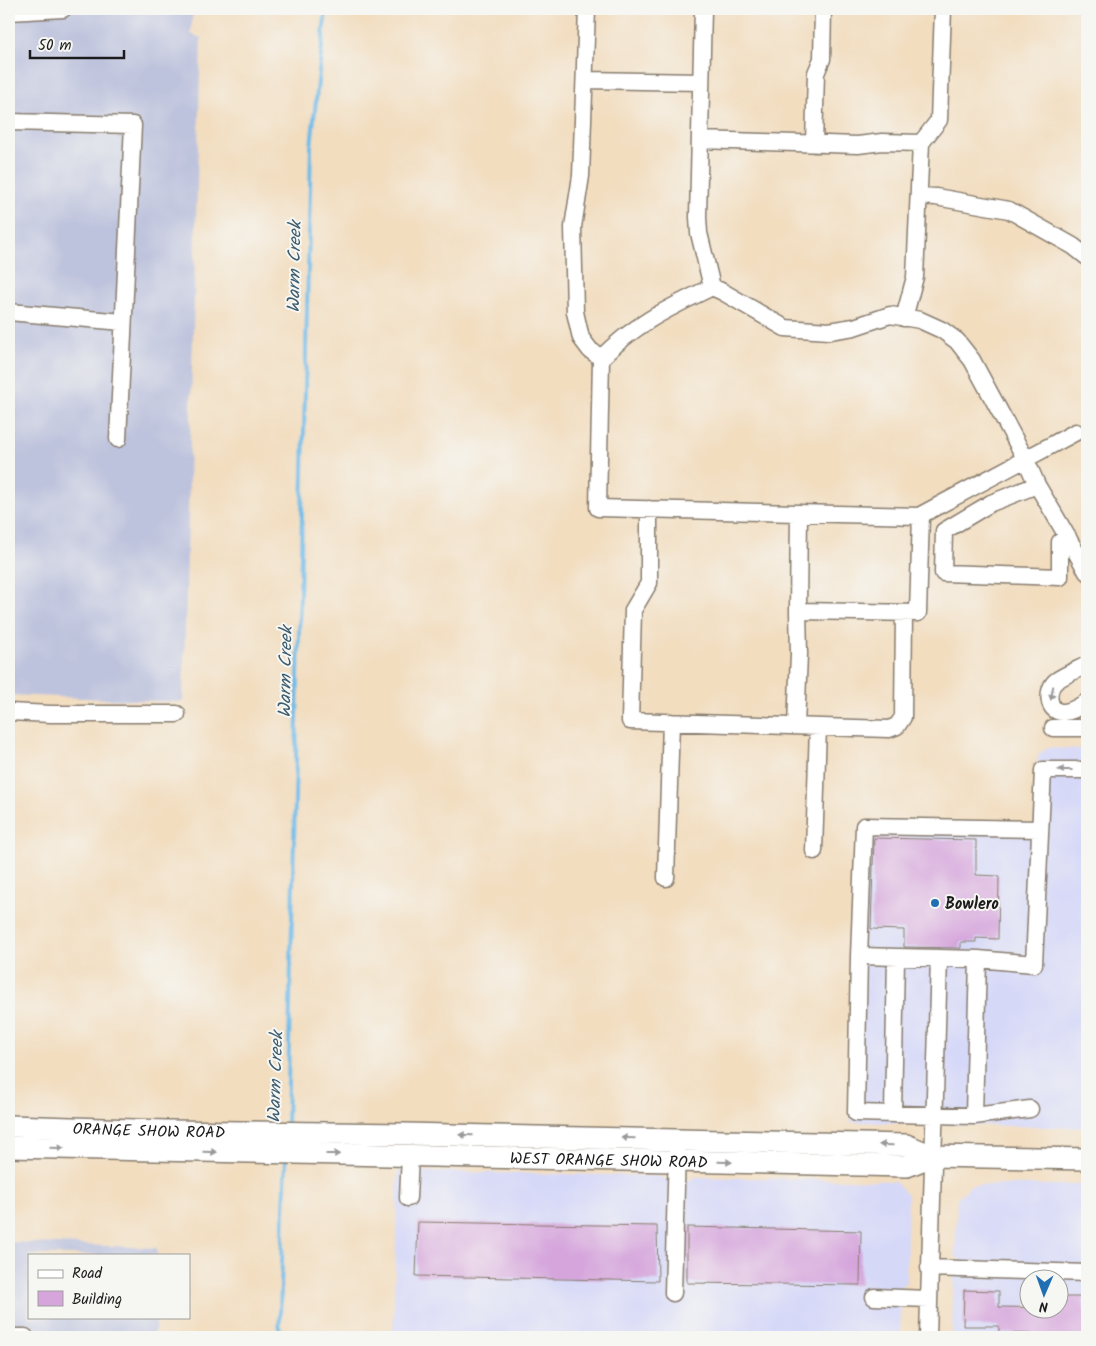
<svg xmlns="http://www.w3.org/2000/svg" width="1096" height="1346" font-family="Kalam,sans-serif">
	<rect width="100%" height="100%" fill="#f6f6f2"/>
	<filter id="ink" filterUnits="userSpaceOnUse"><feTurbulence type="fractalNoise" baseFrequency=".02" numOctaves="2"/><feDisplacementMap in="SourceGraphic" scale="10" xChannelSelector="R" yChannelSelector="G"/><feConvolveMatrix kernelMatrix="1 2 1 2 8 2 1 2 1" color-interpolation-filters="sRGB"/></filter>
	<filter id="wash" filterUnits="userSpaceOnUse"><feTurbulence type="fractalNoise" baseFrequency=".0096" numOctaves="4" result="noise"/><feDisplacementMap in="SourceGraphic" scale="20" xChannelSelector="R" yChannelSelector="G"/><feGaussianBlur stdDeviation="1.12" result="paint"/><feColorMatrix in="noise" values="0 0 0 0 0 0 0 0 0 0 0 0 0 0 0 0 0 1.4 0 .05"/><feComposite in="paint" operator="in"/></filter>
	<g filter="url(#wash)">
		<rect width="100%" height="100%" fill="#f2ddbf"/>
		<path fill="#d6d8f8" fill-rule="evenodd" d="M1046,748l41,1v379l-236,-6 9,-297 174,3 4,-72z
			M398,1171l262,5 3,3 28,1 3,-3 200,4 14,14 -2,88 -4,3 -2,51h-507z
			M971,1185h116v152h-135l2,-61 6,-2 1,-15 -6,-2 2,-58zM1028,1278h30v30h-30z"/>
		<path fill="#bec3dd" d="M9,9h184l-2,25 10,4 -18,664 -174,-7z
			M9,1242l148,6v7h-128v62h127l-1,20h-146z"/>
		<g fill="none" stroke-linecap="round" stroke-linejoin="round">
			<path stroke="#6fbbe8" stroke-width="4" d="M287,1125l24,-979 15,-137
				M279,1337l7,-177"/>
		</g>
		<g id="blocks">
			<path fill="#d5a5dc" d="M874,838l102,2v35l23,1 -1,63 -22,-1v4h-15v6l-57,-1v-17l-33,-1z
				M418,1222l239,4 1,55 -242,-5z
				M687,1227l174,4 -1,54 -173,-2z
				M964,1290l35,1v16l59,1v-11h26v13h3v27h-55l1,-3 -34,-1v-7h-36z"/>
		</g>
	</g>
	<g filter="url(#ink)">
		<use href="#blocks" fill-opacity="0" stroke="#877c6e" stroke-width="1"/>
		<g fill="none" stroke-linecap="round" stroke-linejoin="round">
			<g stroke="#877c6e" stroke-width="19">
				<path id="minor" d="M587,9l-6,167 -8,51 2,85 6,26 9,12 11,8
					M703,9l-5,208 1,16 13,54 11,5 62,36 44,3 25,-4 36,-12 30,5 22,10 15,11 15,19 54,100 11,25
					M9,12l54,-3
					M585,80l116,2
					M9,122l124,3 -15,314
					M700,140l158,5 24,-3 39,1
					M814,144l2,-71 6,-14 1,-50
					M919,196l17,1 73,13 64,36 14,11
					M712,287c-43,21 -76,36 -111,71l-3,150 321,8 157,-84
					M9,312l114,10
					M904,318l11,-41 6,-134 18,-23 4,-111
					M649,509v74l-16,27 -3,111 259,8 8,-3 6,-9 1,-104
					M799,513l-1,98 120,2 3,-98
					M1068,537l-8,5v35l-117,-4 1,-42 47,-28 46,-18c17,29 34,57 50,87
					M1087,665c-10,5 -23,10 -31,16 -10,8 -9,31 6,31 8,1 18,-6 25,-10
					M9,712l42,2h126
					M796,726l3,-72 -1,-43
					M1053,728h34
					M814,851l4,-124
					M666,878l5,-156
					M859,956l5,-130 176,3
					M1030,1109l-56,7 -118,-3 3,-157 119,3 56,5 9,-194h44
					M893,1113l3,-155
					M974,1116l4,-157
					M408,1198l2,-43
					M929,1268l158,5
					M673,1293l4,-143
					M874,1297l55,2
					M9,1337h16
					M928,1337l11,-379"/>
			</g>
			<g stroke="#877c6e" stroke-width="24">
				<g id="major">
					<path id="s1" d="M9,1126l157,5 239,3 501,11 26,11 155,3"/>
					<path id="s2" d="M9,1147l898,19 25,-10"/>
				</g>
			</g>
			<use href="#minor" stroke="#fff" stroke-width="16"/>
			<use href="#major" stroke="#fff" stroke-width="21"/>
		</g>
		<defs><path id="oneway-solid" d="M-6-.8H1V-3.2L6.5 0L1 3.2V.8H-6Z" transform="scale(1.25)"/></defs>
		<g fill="#999">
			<use href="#oneway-solid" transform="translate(1052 693) rotate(100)"/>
			<use href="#oneway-solid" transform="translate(1065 770) rotate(-180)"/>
			<use href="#oneway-solid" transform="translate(466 1135) rotate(-179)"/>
			<use href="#oneway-solid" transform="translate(628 1138) rotate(-179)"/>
			<use href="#oneway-solid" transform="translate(886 1145) rotate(-179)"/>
			<use href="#oneway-solid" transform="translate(57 1148) rotate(2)"/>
			<use href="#oneway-solid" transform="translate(210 1152) rotate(1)"/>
			<use href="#oneway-solid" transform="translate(333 1154)"/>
			<use href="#oneway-solid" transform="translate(725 1162) rotate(1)"/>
		</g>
	</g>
	<circle fill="#1f6fb2" stroke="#f6f6f2" stroke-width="2" cx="935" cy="903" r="5"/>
	<g text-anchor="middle" stroke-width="4" stroke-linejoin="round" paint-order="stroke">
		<g font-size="16" font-weight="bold" fill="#1c1c1c" stroke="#f6f6f2" text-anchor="start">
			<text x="945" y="909">Bowlero</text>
		</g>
		<g font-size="16" fill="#1c1c1c" stroke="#f6f6f2">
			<text dy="6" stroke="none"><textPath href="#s1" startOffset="140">ORANGE SHOW ROAD</textPath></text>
			<text dy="6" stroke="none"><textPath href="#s2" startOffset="600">WEST ORANGE SHOW ROAD</textPath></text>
		</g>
		<g font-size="18" font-style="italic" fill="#3d5c6e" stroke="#f6f6f2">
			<text transform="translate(294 267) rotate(-89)" y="6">Warm Creek</text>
			<text transform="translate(285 672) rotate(-89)" y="6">Warm Creek</text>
			<text transform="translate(275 1077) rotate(-88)" y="6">Warm Creek</text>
		</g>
	</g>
	<rect width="1096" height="1346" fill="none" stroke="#f6f6f2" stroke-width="30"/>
	<rect x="28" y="1254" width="162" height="65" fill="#f6f6f2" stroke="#9f9f9c"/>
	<rect x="38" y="1270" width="25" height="8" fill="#ffffff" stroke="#9f9f9c"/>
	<text x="72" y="1278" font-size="15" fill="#1c1c1c">Road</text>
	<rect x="38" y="1291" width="25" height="15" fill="#d5a5dc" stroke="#9f9f9c"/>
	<text x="72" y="1304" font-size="15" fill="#1c1c1c">Building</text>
	<g transform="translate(1044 1294) rotate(182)"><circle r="24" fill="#f6f6f2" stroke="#9f9f9c"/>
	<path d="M0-4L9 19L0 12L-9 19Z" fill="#1f6fb2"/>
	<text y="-8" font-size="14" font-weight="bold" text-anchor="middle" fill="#1c1c1c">N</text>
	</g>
	<path d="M30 50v8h94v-8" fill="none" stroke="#1c1c1c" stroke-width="2.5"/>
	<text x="38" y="50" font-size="15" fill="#1c1c1c" stroke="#f6f6f2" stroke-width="4" paint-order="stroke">50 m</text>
</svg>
